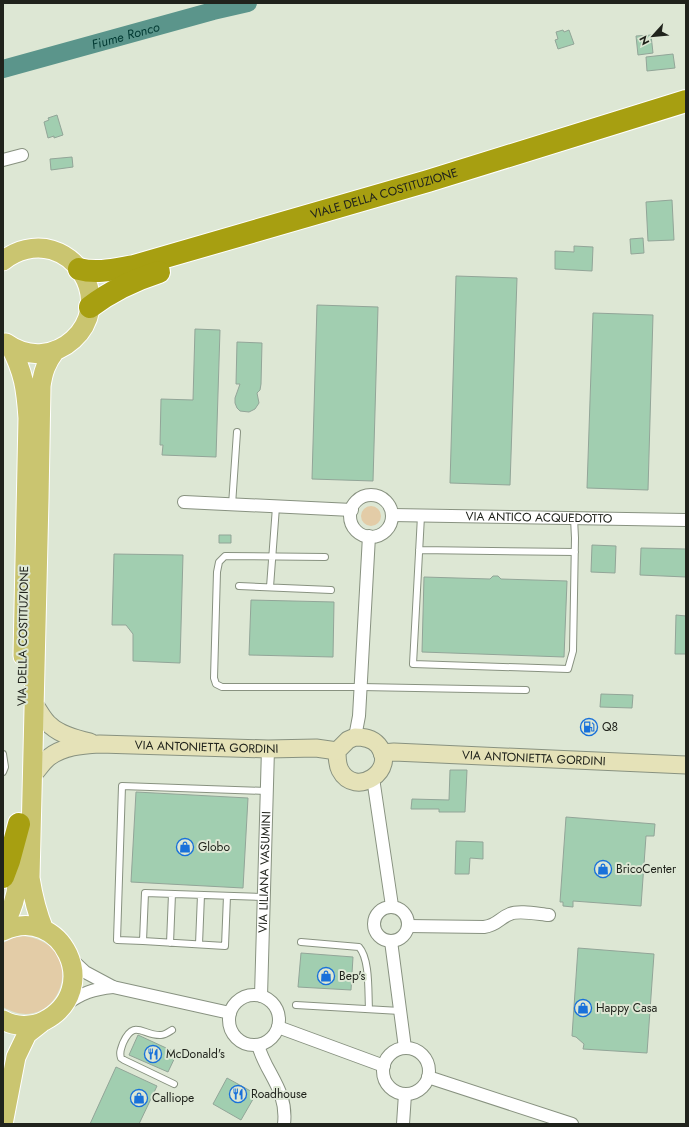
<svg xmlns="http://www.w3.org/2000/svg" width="689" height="1127" font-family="Jost,sans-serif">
	<rect width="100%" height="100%" fill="#dde7d4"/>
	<path fill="#e3cca7" d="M361 516a10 10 0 1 1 20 0a10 10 0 1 1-20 0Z
		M23,936c70,8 36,104 -20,71v-64l10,-5z"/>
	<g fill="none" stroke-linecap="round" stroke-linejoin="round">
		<path stroke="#5b958b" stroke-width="18" id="s1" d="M3,69l210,-58 35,-8"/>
	</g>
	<path fill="#a1ceb0" stroke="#92a598" d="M563,30l1,2 5,-2 5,14 -16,5 -3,-9 3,-1 -2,-7z
		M651,35l2,18 -15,2 -2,-19z
		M673,54l2,14 -28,3 -1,-14z
		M57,115l6,20 -9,3v-2l-6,2 -4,-16 5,-2 -1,-2z
		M72,157l1,10 -22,3 -1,-11z
		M672,200l2,40 -26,1 -2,-39z
		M643,238l1,15 -13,1 -1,-15z
		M574,246l19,1 -1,24 -37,-2v-18l19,1z
		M456,276l61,2 -7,207 -60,-2z
		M317,305l61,2 -5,174 -61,-2z
		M593,313l60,2 -5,175 -61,-2z
		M195,329l25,1 -4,127 -54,-2 1,-10h-3l1,-46 32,1z
		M237,342l25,1 -1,41 -1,6 -3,3 2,10 -4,6 -6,3 -9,-1 -3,-3 -2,-5v-5l5,-14h-4z
		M219,535h12v8h-12z
		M592,545l24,1 -1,27 -24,-1z
		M641,548l45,1v28l-46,-2z
		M114,554l69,1 -3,108 -47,-2v-27l-7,-9h-14z
		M493,576h5l3,3 66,2 -3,76 -142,-5 2,-75 66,2z
		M251,600l83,2 -1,55 -84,-2z
		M676,615l10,1v38h-11z
		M601,694l32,1 -1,13 -32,-1z
		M450,770h17l-2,42h-26v-3h-28l1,-10 37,1z
		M136,792l112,6 -5,90 -112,-6z
		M566,817l89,7 -1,12h-8l-5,70 -68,-5v6l-10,-1v-4h-3z
		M456,841l27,1v17l-13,-1 -1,16h-14z
		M578,948l76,6 -7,99 -64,-4 1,-5 -8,-7 -4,-1z
		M301,953l52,4 -2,33 -53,-3z
		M138,1035l39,18 -9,19 -39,-17z
		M116,1067l41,19 -18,38h-49z
		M227,1078l29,16 -15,26 -28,-16z"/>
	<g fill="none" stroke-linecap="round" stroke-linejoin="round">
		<g stroke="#889280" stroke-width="8">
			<path id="lane" d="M232,505l5,-73
				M421,516l-8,148 155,5 5,-18 2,-113 -1,-20
				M419,550l156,2
				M325,557l-100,-1 -6,6 -2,10 -3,106 2,6 6,3h139l165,3
				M239,586l92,4
				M270,587l6,-80
				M3,754l2,13 -2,5
				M227,896l-2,50 -82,-5 2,-48 119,4
				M143,941l-26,-1 5,-154 144,5
				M301,942l58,5c11,12 9,45 10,62
				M170,943l2,-49
				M199,944l2,-49
				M296,1005l104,6
				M172,1030c-3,2 -7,5 -11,5 -18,1 -27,-17 -38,8 -2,6 -4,9 -2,15l3,2 50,24"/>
		</g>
		<g stroke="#889280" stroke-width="14">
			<g id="street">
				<path d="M3,160l19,-5"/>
				<circle cx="371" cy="516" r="21"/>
				<path d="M184,502l168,8"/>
				<path id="s2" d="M392,515l294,5"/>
				<path d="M355,737l4,-21 10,-180"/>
				<path d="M373,778l19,128"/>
				<circle cx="391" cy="924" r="17"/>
				<path d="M408,926l76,1c14,-2 15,-9 26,-13 9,-4 28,0 39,1"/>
				<path d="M391,941l14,107"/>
				<path d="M71,959l14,13 28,15 117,26"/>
				<circle cx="254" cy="1020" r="25"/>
				<path id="s3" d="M261,996l7,-247"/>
				<path d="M65,1005c17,-12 28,-16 48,-18"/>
				<path d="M278,1027l106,39"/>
				<path d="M258,1045c8,29 30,45 26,79"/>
				<circle cx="406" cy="1071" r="23"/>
				<path d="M428,1077l144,47"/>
				<path d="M403,1124l2,-30"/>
			</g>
		</g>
		<g stroke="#889280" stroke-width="19">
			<g id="secondary">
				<path d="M35,705c5,7 9,16 16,21 10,9 26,13 39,16"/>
				<path d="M355,737c9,0 17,1 23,8 21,25 -23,54 -38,25 -3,-6 -3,-13 -3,-19l11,-11z"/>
				<path id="s4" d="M382,753l12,-1 292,13"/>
				<path id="s5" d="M33,775c5,-5 9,-12 15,-17 15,-12 34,-13 52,-14l168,5 48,-1 21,3"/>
			</g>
		</g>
		<g stroke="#fff" stroke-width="21">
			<path id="primary" d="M3,261c13,-11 32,-16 49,-11 13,4 23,12 30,23 31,50 -29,104 -76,70
				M10,346c14,27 16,43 18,72l-5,238
				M3,925c14,-21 15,-42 16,-66
				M44,930c-7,-17 -11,-33 -14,-52l9,-379 2,-113c2,-14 5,-23 14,-35
				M3,931c58,-28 101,59 41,90 -12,6 -29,6 -41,-1
				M3,1124l13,-67 11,-23 14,-11"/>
		</g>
		<g stroke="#fff" stroke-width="24">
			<g id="highway">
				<path id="s6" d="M79,269c18,5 37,0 55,-3l294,-85 258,-80"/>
				<path d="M90,307c21,-16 44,-27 69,-35"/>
				<path d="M3,877l6,-16 10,-37"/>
			</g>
		</g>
		<use href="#lane" stroke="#fff" stroke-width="6"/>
		<use href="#street" stroke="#fff" stroke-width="12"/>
		<use href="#secondary" stroke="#e5e2b8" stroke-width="17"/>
		<use href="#primary" stroke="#cac570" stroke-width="19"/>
		<use href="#highway" stroke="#a79f11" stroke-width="22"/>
	</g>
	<defs>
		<g id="fuel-ring" transform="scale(0.9)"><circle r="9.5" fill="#dde7d4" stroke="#1971da" stroke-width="1.5"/><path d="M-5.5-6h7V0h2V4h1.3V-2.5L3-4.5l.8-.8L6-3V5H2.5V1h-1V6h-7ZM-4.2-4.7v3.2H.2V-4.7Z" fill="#1971da"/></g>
		<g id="shop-ring" transform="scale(0.9)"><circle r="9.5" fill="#dde7d4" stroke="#1971da" stroke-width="1.5"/><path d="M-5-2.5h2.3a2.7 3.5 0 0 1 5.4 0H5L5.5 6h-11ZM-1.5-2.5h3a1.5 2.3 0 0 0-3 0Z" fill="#1971da"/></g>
		<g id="restaurant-ring" transform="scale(0.9)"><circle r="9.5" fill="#dde7d4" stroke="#1971da" stroke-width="1.5"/><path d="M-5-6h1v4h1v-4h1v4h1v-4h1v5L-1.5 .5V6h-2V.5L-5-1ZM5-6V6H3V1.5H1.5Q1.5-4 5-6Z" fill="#1971da"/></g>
	</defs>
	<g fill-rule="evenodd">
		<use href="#fuel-ring" x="589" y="727"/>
		<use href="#shop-ring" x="185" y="847"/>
		<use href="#shop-ring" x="603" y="869"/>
		<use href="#shop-ring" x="326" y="976"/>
		<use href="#shop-ring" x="583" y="1008"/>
		<use href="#restaurant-ring" x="153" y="1054"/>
		<use href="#restaurant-ring" x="238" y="1094"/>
		<use href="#shop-ring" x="139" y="1098"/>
	</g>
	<g text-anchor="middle" stroke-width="4" stroke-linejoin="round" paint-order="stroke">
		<g font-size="12" fill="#20231c" stroke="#dde7d4">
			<text dy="4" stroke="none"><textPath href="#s6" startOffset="316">VIALE DELLA COSTITUZIONE</textPath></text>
			<text dy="4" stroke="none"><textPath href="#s2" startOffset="147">VIA ANTICO ACQUEDOTTO</textPath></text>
			<text transform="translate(23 636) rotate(-89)" y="4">VIA DELLA COSTITUZIONE</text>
			<text dy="4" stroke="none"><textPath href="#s5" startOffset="184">VIA ANTONIETTA GORDINI</textPath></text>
			<text dy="4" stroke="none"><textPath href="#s4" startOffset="152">VIA ANTONIETTA GORDINI</textPath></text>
			<text dy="4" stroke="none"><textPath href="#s3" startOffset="124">VIA LILIANA VASUMINI</textPath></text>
		</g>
		<g font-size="12" fill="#20231c" stroke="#dde7d4" text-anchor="start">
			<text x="602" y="731">Q8</text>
			<text x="198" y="851">Globo</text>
			<text x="616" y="873">BricoCenter</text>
			<text x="339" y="980">Bep's</text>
			<text x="596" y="1012">Happy Casa</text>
			<text x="166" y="1058">McDonald's</text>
			<text x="251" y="1098">Roadhouse</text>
			<text x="152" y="1102">Calliope</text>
		</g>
		<g font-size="13" font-style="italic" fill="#003932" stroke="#dde7d4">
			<text dy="5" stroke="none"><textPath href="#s1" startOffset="127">Fiume Ronco</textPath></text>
		</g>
	</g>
	<rect width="689" height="1127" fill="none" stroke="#20231c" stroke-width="8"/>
	<g transform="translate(653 36) rotate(243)" stroke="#dde7d4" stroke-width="3" paint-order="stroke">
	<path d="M0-3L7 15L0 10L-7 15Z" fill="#20231c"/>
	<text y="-6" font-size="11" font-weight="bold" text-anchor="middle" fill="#20231c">N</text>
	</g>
</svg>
